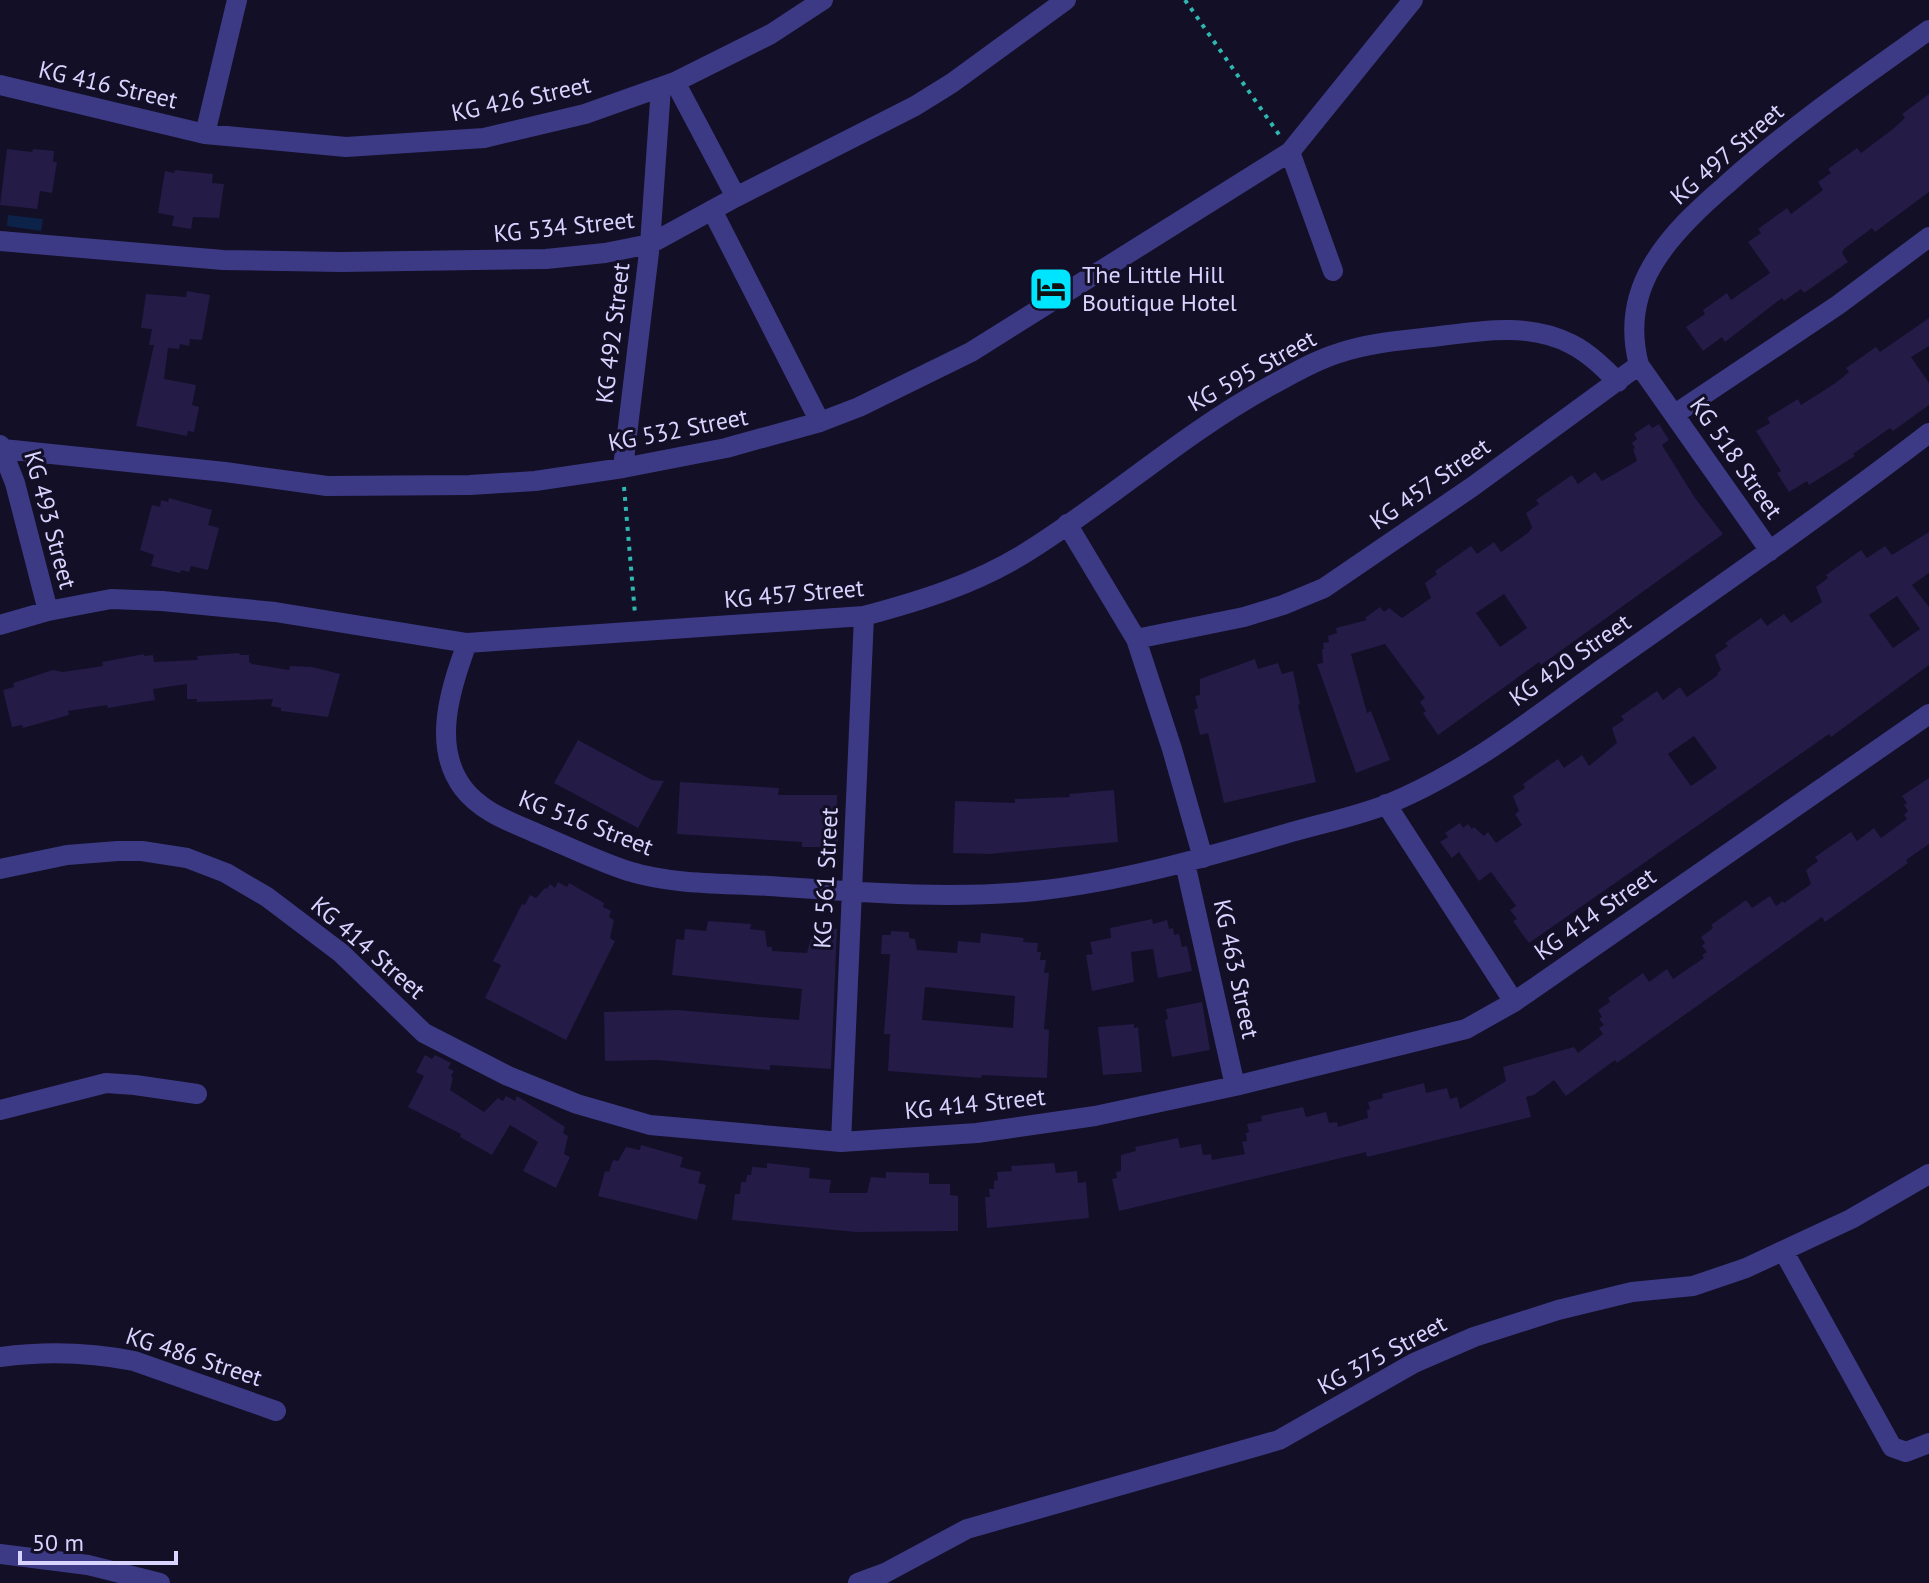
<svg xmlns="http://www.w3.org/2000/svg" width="1929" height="1583" font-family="'PT Sans',sans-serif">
	<rect width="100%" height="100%" fill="#130f26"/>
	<path fill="#0c2248" d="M8,215l35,4 -2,12 -34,-5z"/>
	<path fill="#241b47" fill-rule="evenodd" d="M1929,94v98l-54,40 -3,-4 -28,21 -2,4 6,9 -44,31 -3,-4 -17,12 -2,-3 -57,44 -3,-5 -19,14 -17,-24 19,-13 -2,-4 24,-17 4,7 39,-27 -22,-31 13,-9 -3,-4 29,-21 4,6 32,-24 -5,-8 13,-9 -3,-4 29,-21 4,5 32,-24 12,-11 -3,-4z
		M7,149l25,3 1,-3 21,2 -1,11h4l-5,31 -12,-2 -3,18 -37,-4z
		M175,170l38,4 -1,9 12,1 -5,34 -26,-1 -2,12 -19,-3 2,-10 -16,-3 7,-42 9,2z
		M187,291l23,4 -8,45 -12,-1 -1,7 -9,-2 -1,5 -11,-1 -4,31 32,6 -4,20 7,2 -5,25 -6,-1 -1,5 -51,-10 18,-81h-5l3,-16 -11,-1 5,-34 40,3z
		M1929,318v28l-18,11 18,26v22l-36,26 -3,-3 -37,26 2,2 -46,29 -2,-4 -18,11 -12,-19 4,-2 -25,-40 14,-8 -3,-5 31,-19 3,6 36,-23 12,-10 -3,-4 30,-21 4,5z
		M1649,424l3,4 7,-4 10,16 -7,5 33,53 28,36 -182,131 -2,-3 -101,73 -15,-22 3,-2 -6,-9 5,-4 -40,-54 -34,10 16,59 4,-2 19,49 -34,13 -39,-109 6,-1 -1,-14h2l-1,-6 6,-1 -1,-6 9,-3 -1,-5 31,-8 -2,-2 15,-11 4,5 5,-4 13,10 29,-20 -6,-15 12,-9 -2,-3 36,-25 6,8 17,-12 7,10 28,-20 3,-5 -6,-14 13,-9 -3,-4 36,-25 6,9 17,-12 7,9 35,-20 -4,-12 2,-1 -3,-5 5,-4 -3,-5zM1504,594l23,34 -27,19 -24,-34z
		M169,498l43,12 -4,15 11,3 -11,42 -17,-4 -2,6 -8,-2 -1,3 -29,-7 3,-11 -14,-5 12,-45 8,2 1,-7 7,2z
		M1929,532v41l-17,12 17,22v58l-98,72 -2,-3 -300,209 -16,-22 4,-2 -7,-9 6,-4 -25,-34 -12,9 -20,-29 -7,6 -12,-16 8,-5 -3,-4 15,-10 3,5 5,-4 4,5 2,-2 10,9 4,-4 8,11 26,-18 -7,-11 4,-3 -6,-15 12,-8 -2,-4 35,-25 6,9 18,-13 7,11 28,-23 -5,-15 12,-8 -3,-4 36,-25 6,9 17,-13 7,10 31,-22 -1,-2 4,-3 -6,-15 13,-9 -3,-3 36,-25 6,8 17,-12 7,9 31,-21 -6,-15 12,-9 -2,-3 35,-25 6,8 18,-12 7,9zM1897,596l23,33 -27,19 -24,-33zM1694,736l23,32 -26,18 -23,-32z
		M239,653l1,2h9v7l3,2 37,6 1,-4 22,1 28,7 -12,43 -47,-6v-3l-10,-2 2,-7 -76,3v-3h-10v-15l-34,5 2,11 -47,8 -1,-3 -39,6 1,4 -46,13 -1,-3 -10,2 -9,-37 11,-3 -1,-4 40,-13 10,2 40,-6 -1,-4 42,-8v2l9,-1 1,7 44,-2 -1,-4z
		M1255,659l3,10 20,-6 4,11 11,-3 7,33 -2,1 18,77 -92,21 -16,-70 -8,2 -6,-25 4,-2 -3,-12 5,-1v-16z
		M578,740l74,40 12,1 -26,47 -84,-45z
		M1929,778v66l-23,16 2,3 -83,59 -3,-5 -205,146 -2,-3 -49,36 -12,-16 -20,15 -8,2 5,20 -164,40 -1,-5 -247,59 -7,-32 5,-1 -1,-6 5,-1v-16l15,-4 -1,-4 43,-9 2,10 21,-4 2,11 8,-1 1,6 33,-6 -3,-12 5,-1 -1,-8 3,-1 -2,-8 15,-3 -1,-5 42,-9 3,10 20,-5 3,11 8,-1 1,5 30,-9 -1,-8 3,-1 -2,-7 15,-4 -1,-4 42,-11 2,10 21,-5 3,11 7,-2 3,12 46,-28 -3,-14 71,-20 4,6 25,-19 -4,-6 5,-3 -5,-6 3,-2 -4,-7 12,-8 -2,-4 35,-25 6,9 18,-13 6,10 31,-21 -2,-3 5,-3 -5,-6 3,-3 -4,-6 12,-9 -2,-3 35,-25 6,8 18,-12 6,10 7,-5 1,2 27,-19 -5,-14 12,-9 -3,-4 36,-25 6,9 17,-13 7,10 26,-19 -3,-4 4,-4 -4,-6 3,-2 -5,-7z
		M680,782l99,6 -1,7h59l1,52h-36v-5l-125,-8z
		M1114,790l4,52 -129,12 -36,-1 2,-52 60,2v-4l55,-2 -1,-3z
		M558,882l9,5 2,-4 35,20 -1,4 8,4 -2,6 5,3 -4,18 5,3 -49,99 -81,-42 16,-33 -8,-4 29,-57 3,1 5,-10 6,3 9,-10 2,1 3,-5 5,4z
		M1152,919l1,5 14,-4 2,9 4,-1 1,7 5,-1 3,13 5,-1 5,25 -34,7 -5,-29 -22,3 3,30 -42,9 -6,-36 7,-1 -3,-12 21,-4 -1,-10z
		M708,921l43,3 -1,5 15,2 2,16h5v4l35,2 5,-18h7v-6h18l-6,140 -61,-4v5l-113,-10 -52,1 -1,-49 72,-2 123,10 3,-31 -130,-14 4,-36 8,1 1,-11 21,2z
		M891,931l18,1v6l6,1 2,11 40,3 1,-12 22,2 1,-10 43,5 -1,4 15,1 -1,9h4l-1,8h6l-2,13h5l-5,56 5,1 -2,48 -65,-3 -1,3 -93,-7 2,-37h-6l6,-80h-9l1,-19h9zM925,987l90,9 -2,32 -91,-8z
		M1202,1002l8,48 -38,7 -7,-37 3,-1 -2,-10z
		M1134,1024v4l4,-1 4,45 -39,3 -5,-48z
		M425,1055l7,4 3,-4 16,8 -3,5 6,3 -3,5 2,2 -3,12 34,22 14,-14 5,3 3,-5 9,5 2,-5 48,31 -2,6 5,3 -4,18 6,3 -14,31 -33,-17 15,-29 -28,-17 -18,30 -32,-18 1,-3 -53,-27 16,-31 -8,-4z
		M641,1145l42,12 -3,10 21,5 -3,11 8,2 -9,35 -99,-24 7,-25 4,1 4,-12 5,1 8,-14 14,3z
		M767,1163l43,5 -1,10 22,2 -2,13h38l4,-16 15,1v-6l43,1v11h21v11l8,1v35l-102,1 -124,-12 3,-26h5l1,-12h5l1,-7h4l1,-8 15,1z
		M1054,1163l2,10 21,-2 1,12 8,-1 3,36 -102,10 -2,-31h5l-1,-8h5v-8l4,-1 -1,-8 15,-1 -1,-5z"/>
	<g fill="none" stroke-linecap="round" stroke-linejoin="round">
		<path stroke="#2fb8b0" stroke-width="4" stroke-dasharray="4 6" stroke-linecap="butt" d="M1185,0l95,136
			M624,487l11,127"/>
		<path stroke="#3d3a85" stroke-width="20" d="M675,82l61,115
			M0,85l205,49 141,13 138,-9 101,-24 90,-32 96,-48 52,-34
			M205,134l32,-134
			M1290,152l43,119
			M712,210l108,212
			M0,241l223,19 118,2 205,-3 59,-6 45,-9 86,-47 179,-91 37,-23 114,-83
			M1675,414l163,-109 91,-68
			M0,445l15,38 33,128
			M3,449l222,23 102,14 143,-1 65,-4 88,-13 103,-20 94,-26 39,-15 112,-55 319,-200 123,-152
			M623,468l27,-224 11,-157
			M1067,524l69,115 108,-22 39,-12 41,-17 148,-101 167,-122
			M1770,551l-131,-186c-9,-34 -5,-68 13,-99 18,-31 47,-58 74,-81 63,-57 133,-105 203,-155
			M0,625l48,-14 63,-12 51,2 113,11 192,31 397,-27c56,-15 108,-31 158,-61 85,-52 159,-120 246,-168 23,-12 45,-26 71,-34 32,-11 67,-13 101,-17 44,-6 90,-13 131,8 18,9 33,24 47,38
			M1136,639l36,110 31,109
			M467,643c-16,45 -36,102 -4,145 18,24 48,34 75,46 29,12 59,27 90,37 46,14 94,12 141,15 88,6 178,14 266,5 86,-9 168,-33 250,-57 34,-10 70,-17 103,-30 79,-32 148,-88 217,-137 109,-77 219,-153 324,-234
			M1386,804l128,198
			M1185,863l50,223
			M0,869l67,-14 51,-4h24l45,7 39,15 41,24 74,56 83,80 84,43 69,28 73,21 191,17 136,-9 118,-17 140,-30 231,-57 48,-27 415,-288
			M0,1110l106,-27 29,2 62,9
			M841,1142l23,-526
			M1784,1252l108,195 14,5 23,-9
			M0,1357c45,-6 89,-5 134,4l142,50
			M0,1554l88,11 72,18
			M858,1583l27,-10 82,-44 312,-89 135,-77 60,-26 84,-27 74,-18 61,-6 53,-18 105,-49 78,-45"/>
	</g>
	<defs>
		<g id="hotel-square" transform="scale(2.3)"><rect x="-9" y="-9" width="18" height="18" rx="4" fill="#00e5ff" stroke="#130f26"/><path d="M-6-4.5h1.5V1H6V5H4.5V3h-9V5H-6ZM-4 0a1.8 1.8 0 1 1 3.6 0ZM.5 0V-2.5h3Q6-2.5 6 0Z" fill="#111"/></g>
	</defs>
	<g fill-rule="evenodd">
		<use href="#hotel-square" x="1051" y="289"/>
	</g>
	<g text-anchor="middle" stroke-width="6" stroke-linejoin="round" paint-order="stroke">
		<g font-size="24" fill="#d9d4ff" stroke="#130f26">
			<text transform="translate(108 85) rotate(13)" y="8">KG 416 Street</text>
			<text transform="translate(521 99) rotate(-12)" y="8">KG 426 Street</text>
			<text transform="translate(1727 154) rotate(-41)" y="8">KG 497 Street</text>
			<text transform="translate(564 227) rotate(-6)" y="8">KG 534 Street</text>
			<text transform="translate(613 333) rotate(-83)" y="8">KG 492 Street</text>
			<text transform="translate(1252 371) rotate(-29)" y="8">KG 595 Street</text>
			<text transform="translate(678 430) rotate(-11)" y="8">KG 532 Street</text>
			<text transform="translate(1736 458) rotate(55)" y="8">KG 518 Street</text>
			<text transform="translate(1430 484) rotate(-35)" y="8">KG 457 Street</text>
			<text transform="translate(50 520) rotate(75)" y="8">KG 493 Street</text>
			<text transform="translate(794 594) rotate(-5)" y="8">KG 457 Street</text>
			<text transform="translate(1570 660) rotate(-35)" y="8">KG 420 Street</text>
			<text transform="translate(586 823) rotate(21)" y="8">KG 516 Street</text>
			<text transform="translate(826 878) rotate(-87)" y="8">KG 561 Street</text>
			<text transform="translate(1595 914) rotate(-35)" y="8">KG 414 Street</text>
			<text transform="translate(368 948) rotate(41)" y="8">KG 414 Street</text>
			<text transform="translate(1236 969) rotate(78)" y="8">KG 463 Street</text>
			<text transform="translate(975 1104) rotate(-6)" y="8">KG 414 Street</text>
			<text transform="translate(1382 1355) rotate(-28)" y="8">KG 375 Street</text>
			<text transform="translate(194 1357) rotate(18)" y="8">KG 486 Street</text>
		</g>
		<g font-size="24" fill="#d9d4ff" stroke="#130f26" text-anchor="start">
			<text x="1082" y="283">The Little Hill<tspan x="1082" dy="28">Boutique Hotel</tspan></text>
		</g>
	</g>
	<path d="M20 1551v12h156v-12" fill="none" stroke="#d9d4ff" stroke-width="4"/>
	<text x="32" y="1551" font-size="24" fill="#d9d4ff" stroke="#130f26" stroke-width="6" paint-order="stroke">50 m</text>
</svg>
